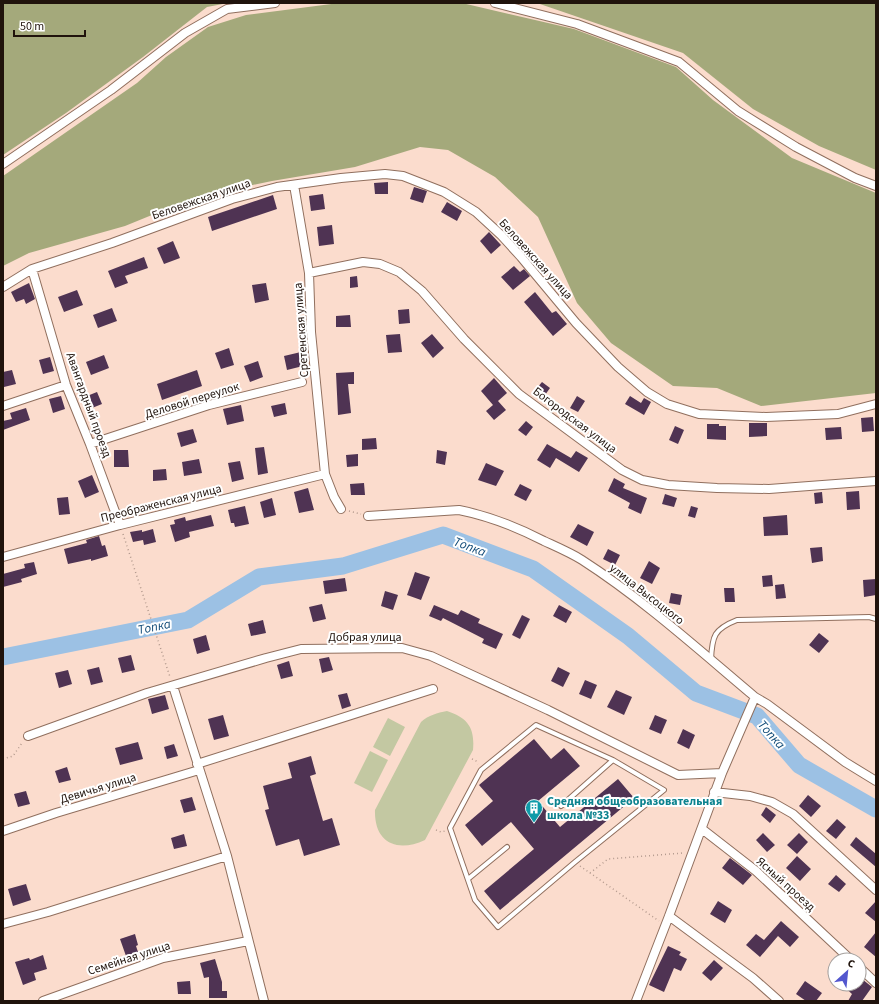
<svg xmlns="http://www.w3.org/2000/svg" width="879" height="1004" font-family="'Source Sans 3',sans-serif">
	<rect width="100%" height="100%" fill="#fbdccd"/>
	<path fill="#c3c8a2" d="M447,711c21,7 28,17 26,39l-48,90c-28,13 -51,3 -50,-30l46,-88c8,-7 16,-9 26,-11z
		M388,718l17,9 -15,29 -17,-9z
		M370,751l18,9 -16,32 -18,-9z"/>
	<path fill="#a4a97b" d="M3,3h225l-21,4 -64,50 -77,56 -63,42z
		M339,3h123l112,26 102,38 37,33 79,58 84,35v200l-115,13 -44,-18 -44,-2 -62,-43 -34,-40 -39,-86 -43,-40 -47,-27 -28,-3 -65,20 -83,14 -76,16 -71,29 -96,27 -26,13v-90l134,-93 29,-26 42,-30 38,-12z
		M537,3h339v167l-57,-24 -66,-37 -70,-56z"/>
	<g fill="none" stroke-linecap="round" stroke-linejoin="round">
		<path stroke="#9cc1e4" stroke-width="17" d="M3,657l185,-37 71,-43 84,-11 100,-31 90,34 95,67 68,57 61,23 42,49 77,44"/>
	</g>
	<path fill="#4f3353" d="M388,182v12h-13l-1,-11z
		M414,187l13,4 -4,12 -13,-4z
		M323,194l2,15 -14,2 -2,-15z
		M273,195l4,14 -65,22 -4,-14z
		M447,202l15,9 -5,10 -16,-9z
		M332,225l2,19 -15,2 -2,-19z
		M489,232l12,13 -10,9 -11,-13z
		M173,241l7,17 -16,6 -7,-16z
		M144,257l4,11 -23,8 3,7 -13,5 -7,-17z
		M514,266l6,6 4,-3 6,7 -17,14 -12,-13z
		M357,276l1,11 -8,1v-11z
		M29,283l6,16 -9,5 -2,-5 -8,3 -5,-10z
		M266,283l3,17 -14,3 -3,-18z
		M77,290l6,15 -19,7 -6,-15z
		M535,292l17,21 4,-2 11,13 -14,12 -29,-34z
		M112,308l5,13 -19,7 -5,-13z
		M409,309l1,14 -11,1 -1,-14z
		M350,315l1,12h-15v-11z
		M400,334l2,18 -14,1 -2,-18z
		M432,334l12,14 -11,10 -12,-15z
		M229,348l5,17 -13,4 -6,-16z
		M301,352l2,14 -16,4 -3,-14z
		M104,355l5,13 -18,7 -5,-13z
		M50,357l4,14 -11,3 -4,-14z
		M258,361l5,16 -13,5 -6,-16z
		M12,370l4,14 -12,3 -1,-15z
		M197,370l5,16 -40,14 -5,-16z
		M354,372v12h-6l3,29 -13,2 -2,-42z
		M494,378l13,15 -9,8 8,9 -12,10 -8,-9 7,-6 -12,-14z
		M542,382l8,6 -5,7 -8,-7z
		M97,392l5,12 -10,4 -5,-12z
		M61,396l4,13 -12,4 -4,-14z
		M577,396l8,5 -7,11 -8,-4z
		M630,396l11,7 3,-5 7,4 -7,13 -19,-11z
		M285,403l2,11 -13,3 -3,-11z
		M241,405l3,16 -17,4 -4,-16z
		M26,408l4,12 -27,10v-9l9,-2 -2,-6z
		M873,417l1,14 -12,1 -1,-14z
		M526,421l7,6 -7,9 -8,-6z
		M749,423h18v13l-18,1z
		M707,424h12v2h7v14l-19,-1z
		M675,426l9,4 -6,14 -9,-4z
		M841,427l1,12 -16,1 -1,-12z
		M193,429l4,13 -16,5 -4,-14z
		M376,438l1,11 -15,1v-11z
		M547,444l24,14 5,-7 12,7 -9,14 -23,-14 -6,10 -13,-8z
		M264,447l4,26 -10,2 -3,-27z
		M114,450h14l1,17h-15z
		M437,450l10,2 -2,13 -9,-2z
		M358,454v12l-11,1 -1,-12z
		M199,459l3,14 -18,3 -2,-14z
		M240,461l4,18 -12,3 -4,-19z
		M486,463l18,8 -8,15 -18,-6z
		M166,469l1,11 -14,1v-11z
		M92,475l7,17 -14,6 -7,-17z
		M614,478l11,6 -2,4 24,10 -6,16 -13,-6 2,-5 -22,-12z
		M364,483l1,12h-14l-1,-11z
		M520,484l12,6 -6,11 -12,-6z
		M308,488l6,22 -15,3 -5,-21z
		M859,491l1,18 -13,1 -1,-18z
		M822,492l1,11 -8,1 -1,-11z
		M665,494l12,4 -3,9 -12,-3z
		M68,497l2,17 -11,1 -2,-17z
		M272,498l4,17 -12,3 -4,-16z
		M245,506l4,18 -14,3 -1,-4h-3l-3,-13z
		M691,506l7,2 -3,10 -7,-2z
		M211,515l3,11 -25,6 1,5 -15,5 -5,-17 5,-1 -1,-4 11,-3 1,4z
		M787,515l1,20 -24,1 -1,-19z
		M578,524l16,8 -7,14 -17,-9z
		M153,529l3,13 -12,3 -1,-5 -10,2 -3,-10 12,-2v2z
		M99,536l3,10 3,-1 3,11 -17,5v-2l-23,5 -4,-15 23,-6 -1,-3z
		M822,547l1,14 -11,2 -2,-15z
		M608,549l12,6 -5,10 -12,-6z
		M649,561l11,7 -8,16 -12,-6z
		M34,562l3,12 -16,5 1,3 -19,5v-13l22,-6 -1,-4z
		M415,572l15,5 -9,23 -14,-5z
		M772,575l1,11 -10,1 -1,-11z
		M345,578l2,13 -22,3 -2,-13z
		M876,579v16l-12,2 -1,-17z
		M784,584l2,14 -10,1 -1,-14z
		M724,588h10l1,14h-10z
		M385,591l13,4 -5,15 -12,-4z
		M671,593l11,2 -2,10 -11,-2z
		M322,604l4,15 -13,3 -4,-15z
		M434,605l24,10 3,-5 19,9 -2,4 25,11 -7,15 -14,-6 2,-4 -41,-21 -2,3 -12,-5z
		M559,605l13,7 -6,11 -13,-7z
		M522,615l8,4 -10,20 -8,-4z
		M263,620l3,13 -15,3 -3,-12z
		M819,633l10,8 -10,12 -10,-8z
		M206,635l4,15 -13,4 -4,-15z
		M131,655l4,15 -13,3 -4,-15z
		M329,657l4,13 -11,3 -3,-14z
		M289,661l4,15 -12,3 -4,-14z
		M99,667l4,15 -12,3 -4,-15z
		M558,667l12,6 -7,14 -12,-6z
		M68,670l4,14 -13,4 -4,-15z
		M585,680l12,5 -6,14 -12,-5z
		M616,690l16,7 -8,18 -17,-8z
		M347,693l4,13 -9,3 -4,-14z
		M165,695l4,14 -17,5 -4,-15z
		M223,715l6,21 -15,4 -6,-21z
		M655,715l12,5 -6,14 -12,-5z
		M683,729l12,6 -6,14 -12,-6z
		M534,739l17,20 13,-11 16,18 -42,35 22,26 58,-48 16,19 -134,112 -16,-19 50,-42 -23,-27 -29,24 -17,-21 28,-24 -14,-16z
		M138,742l5,17 -23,6 -5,-17z
		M174,744l4,12 -11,3 -3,-12z
		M311,756l5,18 -6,2 13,45 9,-3 8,27 -36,11 -5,-17 -23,7 -11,-36 4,-1 -6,-23 29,-8 -4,-15z
		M67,767l4,13 -12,3 -4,-12z
		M26,791l4,13 -12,3 -4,-13z
		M808,795l13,11 -10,11 -12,-11z
		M192,797l4,13 -12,3 -4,-13z
		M766,807l10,8 -6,8 -9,-8z
		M837,819l9,8 -10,12 -10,-8z
		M763,833l12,12 -8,7 -11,-12z
		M799,833l9,9 -11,12 -10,-9z
		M184,834l3,12 -13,3 -3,-11z
		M856,837l20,17v13l-26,-22z
		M797,856l14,13 -11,12 -14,-13z
		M730,858l22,17 -9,10 -21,-17z
		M836,875l10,9 -7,8 -11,-8z
		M26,884l5,16 -18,6 -5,-17z
		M718,901l14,9 -7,13 -15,-9z
		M876,901v21l-11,-9z
		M781,921l18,16 -9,10 -12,-11 -18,21 -14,-12 10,-11 8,6z
		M876,932v25l-12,-10z
		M135,934l3,11 -2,1 2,6 -12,4 -6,-17z
		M668,946l13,6 -2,3 8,4 -6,12 -7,-3 -10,24 -15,-7z
		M43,955l4,14 -13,4 2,7 -13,5 -8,-23 14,-4 1,2z
		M215,959l7,23v9h5v7h-18v-21l-5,1 -4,-15z
		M714,960l9,8 -12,13 -9,-8z
		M862,979l10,8 -10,14h-14l4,-7 -11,-10h18z
		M190,981l1,13h-13l-1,-12z
		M805,981l17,12 -6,8h-10l-10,-7z"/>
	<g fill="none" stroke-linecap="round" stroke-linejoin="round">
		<g stroke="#906f5e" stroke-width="6">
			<path id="lane" d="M711,660c1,-24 3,-31 26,-40l132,-3 7,2
				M561,806l52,-46 51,30 -89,72 -77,65 -23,-27 -25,-72 31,-58 55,-45 77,35
				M468,879l39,-32"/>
		</g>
		<g stroke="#906f5e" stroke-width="10">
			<path id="street" d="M495,3l82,21 102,38 59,49 58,36 59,31 21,8
				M3,164l108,-74 74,-57 42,-24 48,-6
				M294,185l15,88 2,59 14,142 9,23 7,12
				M32,269l34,116 24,59 30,81
				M309,273l54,-11 17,2 19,8 23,19 42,48 55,55 103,76 20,10 26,5 49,3 52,1 107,-8
				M3,287l29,-18 80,-26 120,-44 45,-12 64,-9 44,-4 18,2 41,16 32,20 25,23 20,22 55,66 42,44 29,25 20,12 32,10 67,3 72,-3 38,-10
				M3,406l63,-21
				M90,444l119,-39 93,-23
				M368,516l91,-6c30,6 58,17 85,31 13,6 27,12 38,19 62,40 117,90 173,137l12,7 78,58 31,19
				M3,557l117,-32 205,-51
				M173,686l54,170 37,145
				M28,736l119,-43 119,-35 35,-9 101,-1 29,8 117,54 130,65 44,-2
				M197,764l236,-75
				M714,792l36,4 22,6 21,12 83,76
				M702,829l54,42 95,89
				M3,831l53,-18 143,-43
				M669,916l84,62 26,23
				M3,924l45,-12 179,-56
				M859,967l17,16
				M43,1001l120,-43 85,-17
				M636,1001l33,-85 53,-143 33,-76"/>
		</g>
		<path stroke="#b39a8e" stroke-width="1.5" stroke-dasharray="1 3" stroke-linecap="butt" d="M349,511l12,3
			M123,534l47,143
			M3,759l10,-3 9,-13
			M472,759l4,2 2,3
			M436,830l5,2 4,-1
			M580,866l79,55
			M590,873l18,-14 75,-6"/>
		<use href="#lane" stroke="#fff" stroke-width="4"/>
		<use href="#street" stroke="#fff" stroke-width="8"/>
	</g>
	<defs>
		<g id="building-pin" transform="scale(0.9)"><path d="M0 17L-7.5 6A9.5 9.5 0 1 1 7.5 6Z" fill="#0f9aa8" stroke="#fff"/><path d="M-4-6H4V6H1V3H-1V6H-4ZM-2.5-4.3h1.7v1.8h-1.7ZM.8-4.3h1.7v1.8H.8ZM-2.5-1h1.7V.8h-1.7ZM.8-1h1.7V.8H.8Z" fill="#fff"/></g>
	</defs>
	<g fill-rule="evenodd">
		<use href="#building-pin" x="534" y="808"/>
	</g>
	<g text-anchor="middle" stroke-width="4" stroke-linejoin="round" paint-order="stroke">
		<g font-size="12" fill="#20130c" stroke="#fff">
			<text transform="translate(201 199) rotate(-19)" y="4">Беловежская улица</text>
			<text transform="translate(536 259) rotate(48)" y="4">Беловежская улица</text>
			<text transform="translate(301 330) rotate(-94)" y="4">Сретенская улица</text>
			<text transform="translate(192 400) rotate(-17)" y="4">Деловой переулок</text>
			<text transform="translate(89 405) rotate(70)" y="4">Авангардный проезд</text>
			<text transform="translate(575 420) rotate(37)" y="4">Богородская улица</text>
			<text transform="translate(161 503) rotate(-14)" y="4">Преображенская улица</text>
			<text transform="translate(647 594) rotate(38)" y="4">улица Высоцкого</text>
			<text x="365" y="641">Добрая улица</text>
			<text transform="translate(98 788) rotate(-17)" y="4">Девичья улица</text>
			<text transform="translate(786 884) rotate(42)" y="4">Ясный проезд</text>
			<text transform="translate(129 958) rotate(-18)" y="4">Семейная улица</text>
		</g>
		<g font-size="12" font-weight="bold" fill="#0d838f" stroke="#fff" text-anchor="start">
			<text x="547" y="805">Средняя общеобразовательная<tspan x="547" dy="14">школа №33</tspan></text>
		</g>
		<g font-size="13" font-style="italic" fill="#0f4976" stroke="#fff">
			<text transform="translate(470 546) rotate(21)" y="5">Топка</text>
			<text transform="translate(154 626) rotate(-12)" y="5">Топка</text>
			<text transform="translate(772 734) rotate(48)" y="5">Топка</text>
		</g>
	</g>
	<rect width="879" height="1004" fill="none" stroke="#20130c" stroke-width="8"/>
	<g transform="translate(847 972) rotate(27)"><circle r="19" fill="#ffffff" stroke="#a6a19e"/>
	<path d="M0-3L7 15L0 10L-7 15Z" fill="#5357ce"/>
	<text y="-6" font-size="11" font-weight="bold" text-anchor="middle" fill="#20130c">С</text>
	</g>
	<path d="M14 30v6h71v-6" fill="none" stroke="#20130c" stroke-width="2"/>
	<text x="20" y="30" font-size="12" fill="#20130c" stroke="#ffffff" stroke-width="3" paint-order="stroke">50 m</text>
</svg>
